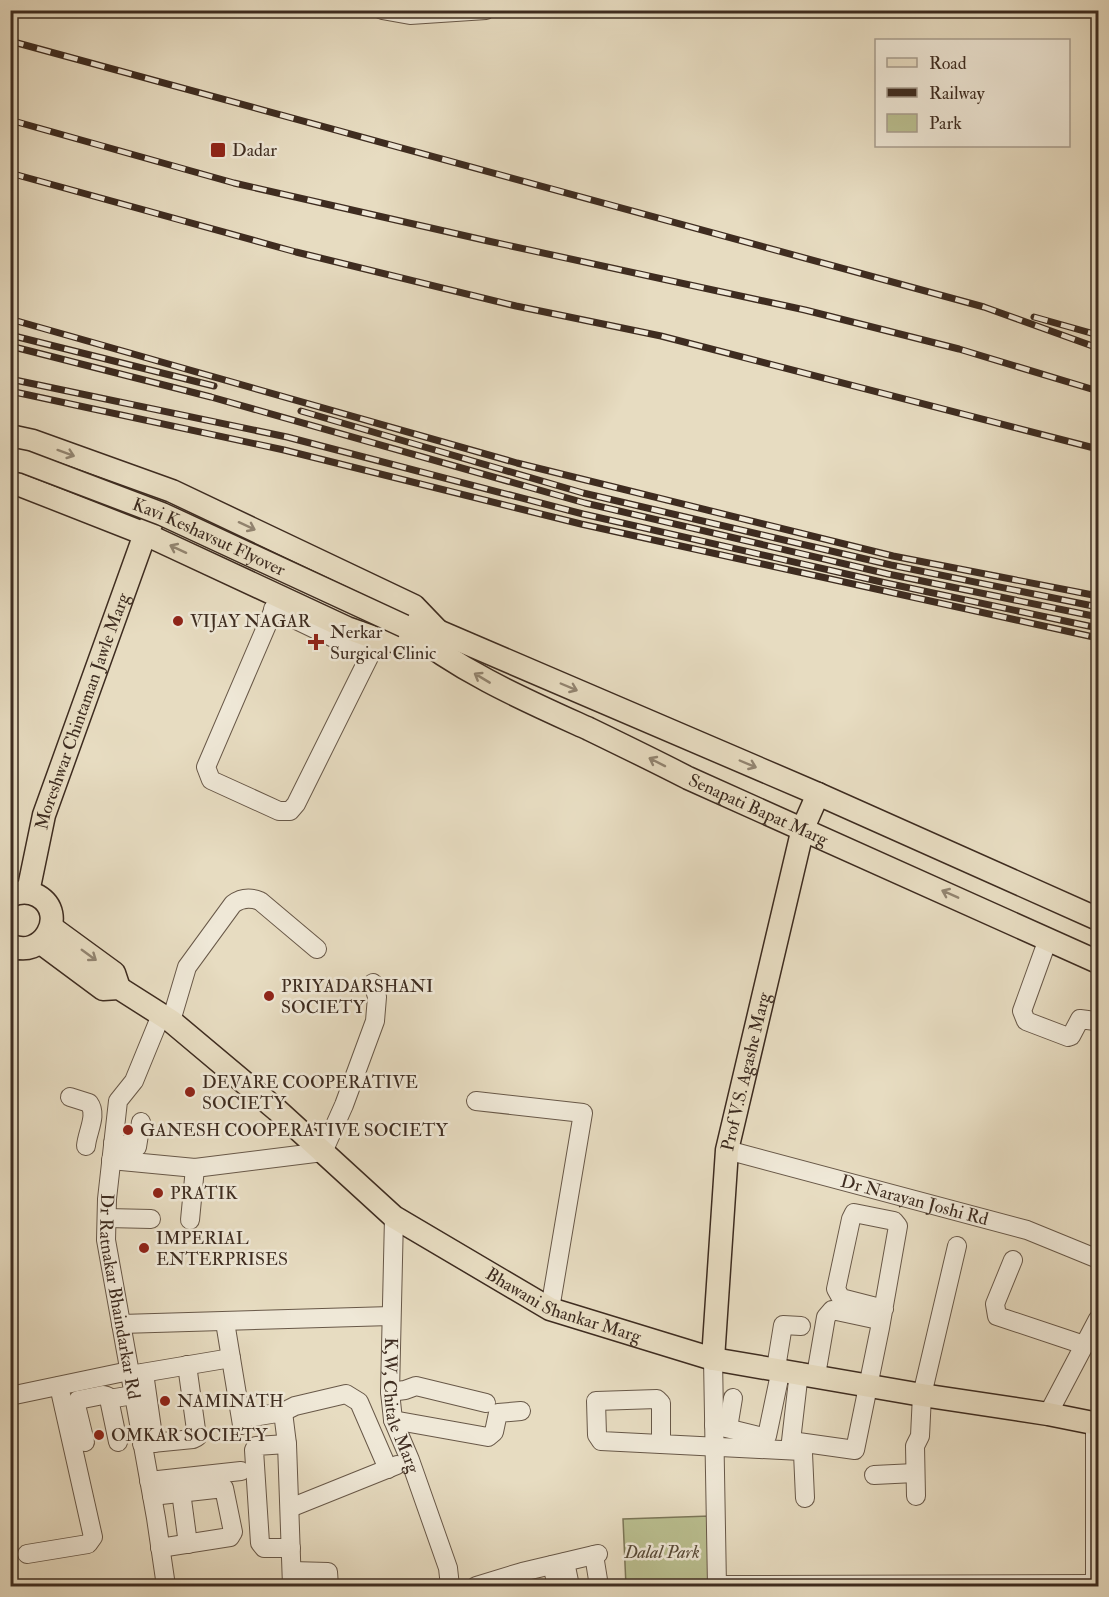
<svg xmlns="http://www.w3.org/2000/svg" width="1109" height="1597" font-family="'IM FELL Double Pica',serif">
	<rect width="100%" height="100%" fill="#e7dcc1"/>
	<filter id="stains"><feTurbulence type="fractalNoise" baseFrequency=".00333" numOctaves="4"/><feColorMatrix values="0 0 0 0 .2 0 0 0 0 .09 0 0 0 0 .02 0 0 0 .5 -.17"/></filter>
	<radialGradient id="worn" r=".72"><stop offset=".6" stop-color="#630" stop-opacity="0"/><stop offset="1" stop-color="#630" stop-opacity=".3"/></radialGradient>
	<path fill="#babf90" stroke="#7c7658" stroke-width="1.5" d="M710,1516l1,70h-85l-3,-67z"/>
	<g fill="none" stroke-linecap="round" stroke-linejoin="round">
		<g stroke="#685848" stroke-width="20">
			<g id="minor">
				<path d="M382,10l28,5 76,-5"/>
				<path d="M279,597l-73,170 5,13 68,31h11l6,-7 82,-165"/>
				<path d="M273,609l96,46"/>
				<path d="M1048,939l-26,72 4,10 42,16 3,-1 9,-17 15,2 3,-2"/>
				<path id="s1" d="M161,1015l-27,66 -16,20 -11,98 -1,41 50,278 10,68"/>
				<path d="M171,1021l16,-54 46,-63c8,-6 17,-7 27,-3l57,48"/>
				<path d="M70,1097l19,6c9,12 -2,29 -3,43"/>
				<path d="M476,1101l107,12 -33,196"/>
				<path d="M113,1143l24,4 4,-25"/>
				<path id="s2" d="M727,1150l300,80 71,29"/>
				<path d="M111,1160l84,8 128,-16 21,-47 31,-84 2,-24 -4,-14"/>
				<path id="s3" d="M394,1217l-4,175 3,28 17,40 38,108 2,18"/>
				<path d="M107,1218l44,1"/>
				<path d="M190,1220l5,-52"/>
				<path d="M1013,1260l-18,44 2,12 87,29"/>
				<path d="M225,1322l17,103"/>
				<path d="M121,1324l270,-8"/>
				<path d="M713,1359l4,227"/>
				<path d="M776,1368l7,-43 18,1"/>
				<path d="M799,1372l-8,69 64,9 25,-122 18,-102 -4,-5 -40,-8 -3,6 -15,70 5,9 43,11"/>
				<path d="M144,1373l10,70"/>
				<path d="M130,1375l101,-17"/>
				<path d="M816,1375l10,-58 6,-7 42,9"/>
				<path d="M390,1392l15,-2 11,-4 70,17"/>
				<path d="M10,1396l119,-25"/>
				<path d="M109,1399l9,43"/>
				<path d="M76,1405l9,37"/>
				<path d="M64,1407l12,-2 2,-5 25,-5 4,1 2,3 24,-4"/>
				<path d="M283,1412l12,-6 51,-12 13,8 29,67"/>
				<path d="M1048,1414l50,-95"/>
				<path d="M253,1417l30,-5 4,32 5,142"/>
				<path d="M393,1420l95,17 6,-5 4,-19 23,-2"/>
				<path d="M714,1425l49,12 4,-1 14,-67"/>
				<path d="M728,1428l5,-30"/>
				<path d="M142,1444l51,-5 4,-2 -10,-72"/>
				<path d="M287,1444l-31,2 -2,4 6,93 4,5h27"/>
				<path d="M661,1444v-41l-4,-4 -61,2 1,34 4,6 200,10 2,2 2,45"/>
				<path d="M874,1475l41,-2"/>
				<path d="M149,1481l92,-10"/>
				<path d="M181,1492l7,52"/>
				<path d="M152,1496l72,-8 9,44 -3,5 -70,11"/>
				<path d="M916,1496l-1,-50 5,-10 2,-41 35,-149"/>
				<path d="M290,1508l107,-43"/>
				<path d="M27,1554l61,-10 5,-7 -34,-151"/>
				<path d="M594,1555l5,31"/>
				<path d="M565,1562l5,24"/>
				<path d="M552,1565l5,21"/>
				<path d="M292,1571l36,1 1,14"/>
				<path d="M717,1585l377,-1"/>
				<path d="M476,1586l46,-14 76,-18"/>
				<path d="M1095,1586v-163"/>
			</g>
		</g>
		<g stroke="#3e2c20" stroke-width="25">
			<g id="major">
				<path d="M10,436l23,5 139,50 242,115 24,25"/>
				<path d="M10,481l135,53 202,94 31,11 49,6"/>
				<path id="s4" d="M404,626c56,46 121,74 185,103 33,16 66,32 99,49l410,184"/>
				<path d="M404,626l34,5 380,163 280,125"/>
				<path id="s5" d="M28,892l16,-77 101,-281 7,-12"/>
				<path d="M10,896c10,-5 19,-5 28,0 31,18 4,65 -28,49"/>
				<path d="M51,927l63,46 5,15"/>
				<path id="s6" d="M41,943l62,46 16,-1 52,33 106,89 117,107 156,92 163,50 209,36 126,19 50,10"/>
				<path id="s7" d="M713,1359l14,-209 76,-322 15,-34"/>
			</g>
		</g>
		<use href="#minor" stroke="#efe8d7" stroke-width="18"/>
		<use href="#major" stroke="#e7dcc1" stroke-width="22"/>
		<g stroke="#3e2c20" stroke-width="7">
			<path id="rail" d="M10,41l974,266 114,41
				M10,120l224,63 254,58 317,69 154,39 139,42
				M10,173l286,79 220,54 145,30 437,113
				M1034,317l64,18
				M10,319l507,144 376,93 205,40
				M10,335l204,51
				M10,346l201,51 374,106 303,71 210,43
				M10,379l277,58 296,77 303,69 212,45
				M10,391l274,59 297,74 517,114
				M301,411l282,82 308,72 207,42"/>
		</g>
		<use href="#rail" stroke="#efe8d7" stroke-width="4.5" stroke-dasharray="14" stroke-linecap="butt"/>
		<g stroke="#3e2c20" stroke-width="25" stroke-linecap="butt">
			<g id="major-bridge">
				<path id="s8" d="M10,459l15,3 137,52 242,112"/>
			</g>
		</g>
		<use href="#major-bridge" stroke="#e7dcc1" stroke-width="22"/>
	</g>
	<defs><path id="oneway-shaft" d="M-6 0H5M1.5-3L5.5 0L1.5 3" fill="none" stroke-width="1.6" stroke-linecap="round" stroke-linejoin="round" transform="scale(1.5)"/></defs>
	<g stroke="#928470">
		<use href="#oneway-shaft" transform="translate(66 453) rotate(20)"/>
		<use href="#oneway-shaft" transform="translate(247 526) rotate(25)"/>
		<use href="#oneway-shaft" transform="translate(178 549) rotate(-155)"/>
		<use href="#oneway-shaft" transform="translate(482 678) rotate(-149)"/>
		<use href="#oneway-shaft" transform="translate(569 687) rotate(23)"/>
		<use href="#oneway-shaft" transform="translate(657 762) rotate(-153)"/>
		<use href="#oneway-shaft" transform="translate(748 764) rotate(23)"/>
		<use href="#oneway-shaft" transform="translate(950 894) rotate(-156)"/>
		<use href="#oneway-shaft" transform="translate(89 955) rotate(36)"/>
	</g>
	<g fill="#8f2418" stroke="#efe8d7" stroke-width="2">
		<rect x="210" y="142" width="16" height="16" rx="3"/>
		<circle cx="178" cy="621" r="6"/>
		<path d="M313 633h6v6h6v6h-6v6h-6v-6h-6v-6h6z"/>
		<circle cx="269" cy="996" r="6"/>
		<circle cx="190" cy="1092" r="6"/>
		<circle cx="128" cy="1130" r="6"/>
		<circle cx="158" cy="1193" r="6"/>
		<circle cx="144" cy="1248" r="6"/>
		<circle cx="165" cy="1401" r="6"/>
		<circle cx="99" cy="1435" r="6"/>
	</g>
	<g text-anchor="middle" stroke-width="5" stroke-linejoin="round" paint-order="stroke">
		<g font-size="18" fill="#3e2c20" stroke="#efe8d7" text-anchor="start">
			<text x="232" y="156">Dadar</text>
			<text x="190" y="627">VIJAY NAGAR</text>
			<text x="330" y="638">Nerkar<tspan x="330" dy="21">Surgical Clinic</tspan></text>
			<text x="281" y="992">PRIYADARSHANI<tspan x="281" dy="21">SOCIETY</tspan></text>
			<text x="202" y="1088">DEVARE COOPERATIVE<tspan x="202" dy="21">SOCIETY</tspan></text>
			<text x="140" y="1136">GANESH COOPERATIVE SOCIETY</text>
			<text x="170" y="1199">PRATIK</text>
			<text x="156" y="1244">IMPERIAL<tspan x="156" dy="21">ENTERPRISES</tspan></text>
			<text x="177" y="1407">NAMINATH</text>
			<text x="111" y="1441">OMKAR SOCIETY</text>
		</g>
		<g font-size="18" fill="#3e2c20" stroke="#efe8d7">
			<text dy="6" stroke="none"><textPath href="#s8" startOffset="214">Kavi Keshavsut Flyover</textPath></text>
			<text dy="6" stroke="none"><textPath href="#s5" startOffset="189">Moreshwar Chintaman Jawle Marg</textPath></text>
			<text dy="6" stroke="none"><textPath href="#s4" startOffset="400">Senapati Bapat Marg</textPath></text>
			<text dy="6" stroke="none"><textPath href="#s7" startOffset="290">Prof V.S. Agashe Marg</textPath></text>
			<text dy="6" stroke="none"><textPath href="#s2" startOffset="194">Dr Narayan Joshi Rd</textPath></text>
			<text dy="6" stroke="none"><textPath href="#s1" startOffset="294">Dr Ratnakar Bhaindarkar Rd</textPath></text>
			<text dy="6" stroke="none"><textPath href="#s6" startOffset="644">Bhawani Shankar Marg</textPath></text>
			<text dy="6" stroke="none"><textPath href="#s3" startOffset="190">K,W, Chitale Marg</textPath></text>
		</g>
		<g font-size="18" font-style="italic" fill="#574936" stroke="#efe8d7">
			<text x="662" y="1558">Dalal Park</text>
		</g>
	</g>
	<rect width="1109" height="1597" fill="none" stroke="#e7dcc1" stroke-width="36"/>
	<rect x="12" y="12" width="1085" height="1573" fill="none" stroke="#3e2c20" stroke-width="3"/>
	<rect x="18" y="18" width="1073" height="1561" fill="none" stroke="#3e2c20" stroke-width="1.5"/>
	<rect x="875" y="39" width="195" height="108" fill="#efe8d7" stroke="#a89d8e" stroke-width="1.5"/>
	<rect x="887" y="58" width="30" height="9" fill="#e7dcc1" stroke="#a89d8e" stroke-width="1.5"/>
	<text x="929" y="69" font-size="18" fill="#3e2c20">Road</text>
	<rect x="887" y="88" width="30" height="9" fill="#3e2c20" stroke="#a89d8e" stroke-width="1.5"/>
	<text x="929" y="99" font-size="18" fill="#3e2c20">Railway</text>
	<rect x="887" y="114" width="30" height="18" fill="#babf90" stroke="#a89d8e" stroke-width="1.5"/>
	<text x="929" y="129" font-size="18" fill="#3e2c20">Park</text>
	<rect width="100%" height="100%" filter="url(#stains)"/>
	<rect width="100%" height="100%" fill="url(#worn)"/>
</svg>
